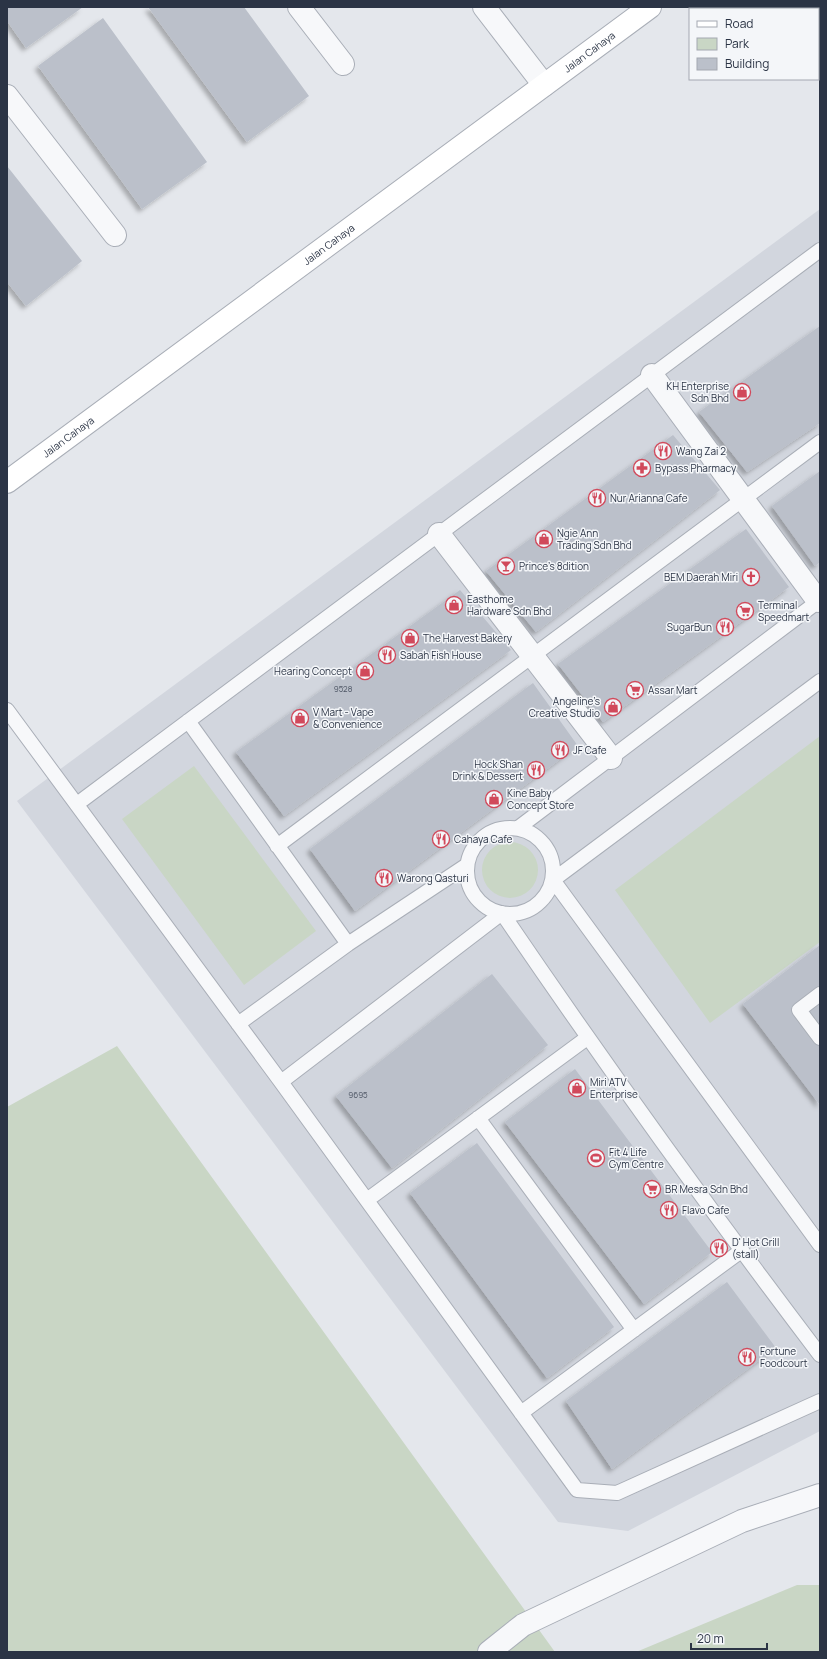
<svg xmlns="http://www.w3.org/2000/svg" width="827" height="1659" font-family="Manrope,sans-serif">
	<defs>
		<filter id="shadow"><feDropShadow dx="-3.5" dy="3.5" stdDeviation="2" flood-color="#0004"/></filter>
	</defs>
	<rect width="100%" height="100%" fill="#e4e7ec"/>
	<path fill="#d2d6de" d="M820,209v1222l-192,100 -70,-9 -541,-721z"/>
	<path fill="#c9d6c5" d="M820,736v206l-110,81 -95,-133z
		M194,766l122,165 -72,54 -122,-166z
		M482 870a28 28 0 1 1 56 0a28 28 0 1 1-56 0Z
		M117,1046l438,606h-548v-545z
		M797,1585h23v67h-184z"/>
	<path fill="#bbc0ca" filter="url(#shadow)" d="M7,7h76l-57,41 -19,-27z
		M148,7h96l65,89 -62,46z
		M103,18l104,144 -65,47 -104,-143z
		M7,166l75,95 -56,45 -19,-24z
		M820,326v97l-73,49 -48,-60z
		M673,435l47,55 -184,142 -50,-61z
		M820,471v91l-5,4 -43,-60z
		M746,529l43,58 -186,135 -45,-58z
		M460,590l51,60 -227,166 -48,-64z
		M533,683l45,63 -223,165 -45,-62z
		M820,945v160l-77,-101z
		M492,974l56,71 -156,123 -56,-72z
		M575,1069l137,183 -68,52 -139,-182z
		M477,1143l137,184 -67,51 -137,-185z
		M727,1282l49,66 -164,121 -46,-68z"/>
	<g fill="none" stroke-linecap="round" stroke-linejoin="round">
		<g stroke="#a9aeb7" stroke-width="16">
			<path id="lane" d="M820,681l-267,199 267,365
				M7,710l274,372 296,408 40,3 203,-92
				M188,721l160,223
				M77,804l743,-554
				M467 871a43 43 0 1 1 86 0a43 43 0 1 1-86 0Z
				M518,828l302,-228
				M277,846l543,-404
				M820,994l-21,16 21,28
				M238,1024l110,-80 119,-79
				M281,1082l221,-169c102,150 208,297 318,442
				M478,1118l156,212
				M367,1200l220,-162
				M521,1413l220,-162"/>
		</g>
		<g stroke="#a9aeb7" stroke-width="24">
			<path id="street" d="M299,7l44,57
				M484,7l60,78
				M7,96l108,139
				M652,375l166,226
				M439,534l172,224
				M489,1652l34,-27 219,-104 78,-26"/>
		</g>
		<g stroke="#a9aeb7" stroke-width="24">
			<g id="secondary">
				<path id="s1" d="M7,482l643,-475"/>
			</g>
		</g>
		<use href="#lane" stroke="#f7f8fa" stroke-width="14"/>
		<use href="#street" stroke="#f7f8fa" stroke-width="22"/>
		<use href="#secondary" stroke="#fff" stroke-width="22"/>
	</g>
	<defs>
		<g id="shop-ring" transform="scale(0.9)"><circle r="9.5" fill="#f4f6f9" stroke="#d1495b" stroke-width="1.5"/><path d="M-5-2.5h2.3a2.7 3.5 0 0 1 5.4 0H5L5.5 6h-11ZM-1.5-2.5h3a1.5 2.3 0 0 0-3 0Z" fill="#d1495b"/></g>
		<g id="restaurant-ring" transform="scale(0.9)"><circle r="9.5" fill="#f4f6f9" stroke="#d1495b" stroke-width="1.5"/><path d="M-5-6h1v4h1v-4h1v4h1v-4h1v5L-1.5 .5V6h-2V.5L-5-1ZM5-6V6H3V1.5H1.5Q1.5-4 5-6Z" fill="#d1495b"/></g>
		<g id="pharmacy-ring" transform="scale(0.9)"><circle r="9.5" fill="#f4f6f9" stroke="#d1495b" stroke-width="1.5"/><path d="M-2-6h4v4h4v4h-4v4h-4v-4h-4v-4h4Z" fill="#d1495b"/></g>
		<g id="bar-ring" transform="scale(0.9)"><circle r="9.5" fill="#f4f6f9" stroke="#d1495b" stroke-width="1.5"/><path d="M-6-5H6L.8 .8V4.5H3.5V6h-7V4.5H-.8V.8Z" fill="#d1495b"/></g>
		<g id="church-ring" transform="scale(0.9)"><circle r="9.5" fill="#f4f6f9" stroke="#d1495b" stroke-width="1.5"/><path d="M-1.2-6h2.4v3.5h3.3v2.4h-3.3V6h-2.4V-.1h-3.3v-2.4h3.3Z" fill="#d1495b"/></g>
		<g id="supermarket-ring" transform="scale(0.9)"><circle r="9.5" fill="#f4f6f9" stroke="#d1495b" stroke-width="1.5"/><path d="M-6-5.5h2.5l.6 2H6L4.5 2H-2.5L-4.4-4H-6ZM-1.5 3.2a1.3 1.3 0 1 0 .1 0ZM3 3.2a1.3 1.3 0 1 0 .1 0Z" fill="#d1495b"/></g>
		<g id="stadium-ring" transform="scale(0.9)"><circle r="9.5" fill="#f4f6f9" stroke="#d1495b" stroke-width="1.5"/><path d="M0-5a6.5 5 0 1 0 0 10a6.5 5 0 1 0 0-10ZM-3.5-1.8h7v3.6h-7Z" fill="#d1495b"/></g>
	</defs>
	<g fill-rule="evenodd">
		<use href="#shop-ring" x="742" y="392"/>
		<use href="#restaurant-ring" x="663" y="451"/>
		<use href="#pharmacy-ring" x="642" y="468"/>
		<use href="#restaurant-ring" x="597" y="498"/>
		<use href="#shop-ring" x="544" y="539"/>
		<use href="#bar-ring" x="506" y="566"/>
		<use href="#church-ring" x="751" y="577"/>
		<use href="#shop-ring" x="454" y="605"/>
		<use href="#supermarket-ring" x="745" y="611"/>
		<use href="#restaurant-ring" x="725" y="627"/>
		<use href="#shop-ring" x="410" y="638"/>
		<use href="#restaurant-ring" x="387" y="655"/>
		<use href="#shop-ring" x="365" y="671"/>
		<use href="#supermarket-ring" x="635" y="690"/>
		<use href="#shop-ring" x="613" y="707"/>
		<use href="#shop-ring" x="300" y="718"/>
		<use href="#restaurant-ring" x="560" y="750"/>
		<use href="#restaurant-ring" x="536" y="770"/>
		<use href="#shop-ring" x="494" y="799"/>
		<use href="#restaurant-ring" x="441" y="839"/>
		<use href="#restaurant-ring" x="384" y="878"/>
		<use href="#shop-ring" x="577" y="1088"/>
		<use href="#stadium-ring" x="596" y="1158"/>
		<use href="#supermarket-ring" x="652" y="1189"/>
		<use href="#restaurant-ring" x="669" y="1210"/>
		<use href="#restaurant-ring" x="719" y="1248"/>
		<use href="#restaurant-ring" x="747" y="1357"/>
	</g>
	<g text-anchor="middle" stroke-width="3" stroke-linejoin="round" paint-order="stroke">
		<g font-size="8" fill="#4f5766">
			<text x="343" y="692">9528</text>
			<text x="358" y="1098">9695</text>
		</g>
		<g font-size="10" fill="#2b3445" stroke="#f4f6f9">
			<text dy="4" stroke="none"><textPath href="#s1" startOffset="724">Jalan Cahaya</textPath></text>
			<text dy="4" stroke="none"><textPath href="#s1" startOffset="400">Jalan Cahaya</textPath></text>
			<text dy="4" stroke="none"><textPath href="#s1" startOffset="76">Jalan Cahaya</textPath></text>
		</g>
		<g font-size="10" fill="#2b3445" stroke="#f4f6f9" text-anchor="start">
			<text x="729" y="390" text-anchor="end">KH Enterprise<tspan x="729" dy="12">Sdn Bhd</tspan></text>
			<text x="676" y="455">Wang Zai 2</text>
			<text x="655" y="472">Bypass Pharmacy</text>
			<text x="610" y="502">Nur Arianna Cafe</text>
			<text x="557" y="537">Ngie Ann<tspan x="557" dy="12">Trading Sdn Bhd</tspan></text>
			<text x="519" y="570">Prince's 8dition</text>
			<text x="738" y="581" text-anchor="end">BEM Daerah Miri</text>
			<text x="467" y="603">Easthome<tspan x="467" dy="12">Hardware Sdn Bhd</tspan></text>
			<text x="758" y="609">Terminal<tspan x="758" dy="12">Speedmart</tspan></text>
			<text x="712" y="631" text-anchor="end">SugarBun</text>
			<text x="423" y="642">The Harvest Bakery</text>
			<text x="400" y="659">Sabah Fish House</text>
			<text x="352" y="675" text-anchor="end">Hearing Concept</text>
			<text x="648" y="694">Assar Mart</text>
			<text x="600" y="705" text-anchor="end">Angeline’s<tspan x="600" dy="12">Creative Studio</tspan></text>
			<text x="313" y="716">V Mart - Vape<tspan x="313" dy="12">&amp; Convenience</tspan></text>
			<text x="573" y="754">JF Cafe</text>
			<text x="523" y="768" text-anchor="end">Hock Shan<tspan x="523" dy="12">Drink &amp; Dessert</tspan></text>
			<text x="507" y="797">Kine Baby<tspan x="507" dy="12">Concept Store</tspan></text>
			<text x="454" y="843">Cahaya Cafe</text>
			<text x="397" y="882">Warong Qasturi</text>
			<text x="590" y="1086">Miri ATV<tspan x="590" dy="12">Enterprise</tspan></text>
			<text x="609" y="1156">Fit 4 Life<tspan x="609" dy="12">Gym Centre</tspan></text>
			<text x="665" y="1193">BR Mesra Sdn Bhd</text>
			<text x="682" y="1214">Flavo Cafe</text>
			<text x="732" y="1246">D' Hot Grill<tspan x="732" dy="12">(stall)</tspan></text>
			<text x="760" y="1355">Fortune<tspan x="760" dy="12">Foodcourt</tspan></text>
		</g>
	</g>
	<rect width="827" height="1659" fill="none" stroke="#2b3445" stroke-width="16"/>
	<rect x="689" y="8" width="130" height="72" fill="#f4f6f9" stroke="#a4a8b1"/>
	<rect x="697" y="21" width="20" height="6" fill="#ffffff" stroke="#a4a8b1"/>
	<text x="725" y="28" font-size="12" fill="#2b3445">Road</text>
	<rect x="697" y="38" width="20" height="12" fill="#c9d6c5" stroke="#a4a8b1"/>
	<text x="725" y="48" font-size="12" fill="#2b3445">Park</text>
	<rect x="697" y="58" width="20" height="12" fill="#bbc0ca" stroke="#a4a8b1"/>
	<text x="725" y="68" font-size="12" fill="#2b3445">Building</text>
	<path d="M691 1643v6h76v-6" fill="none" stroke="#2b3445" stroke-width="2"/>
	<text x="697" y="1643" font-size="12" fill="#2b3445" stroke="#f4f6f9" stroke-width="3" paint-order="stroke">20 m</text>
</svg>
